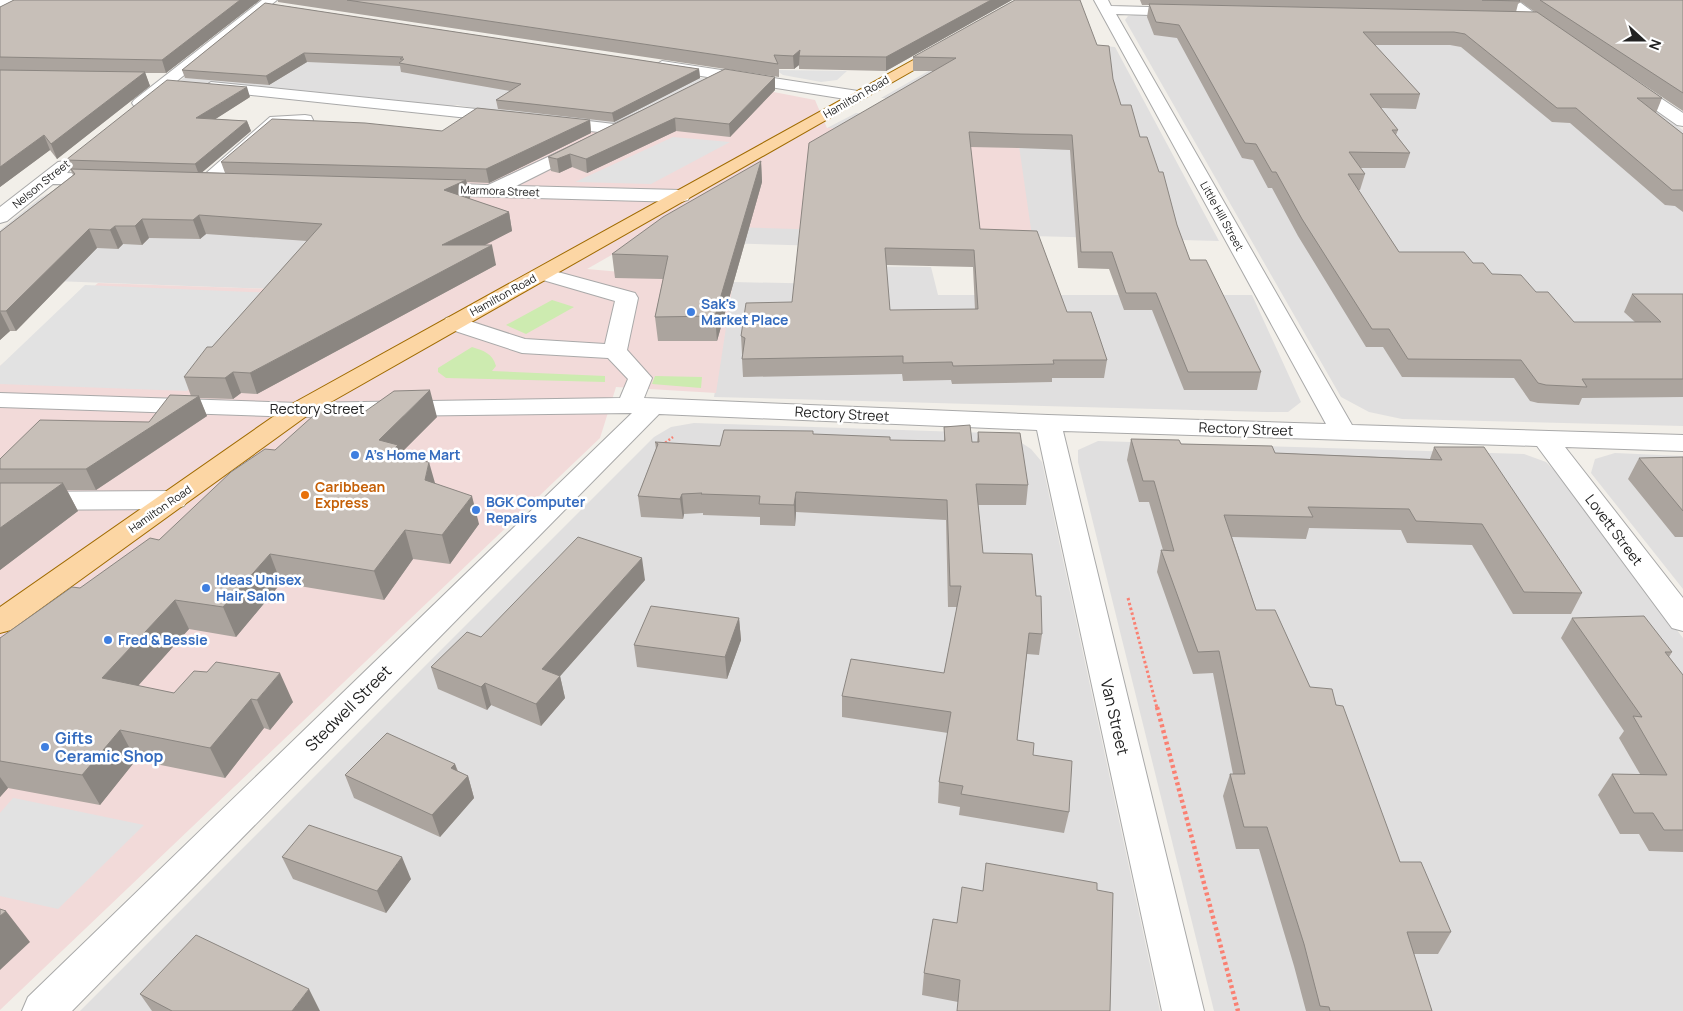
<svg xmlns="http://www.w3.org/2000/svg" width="1683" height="1011" font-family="Manrope,sans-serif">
	<rect width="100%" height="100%" fill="#f2efe9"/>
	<path fill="#e0dfdf" d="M282,11l425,68 -91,46 -140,-14 -2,-3 -17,-3 -13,3 -264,-27 78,-65z
		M1141,14l394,11 148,105v296l-281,-7 -33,-7 -28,-15 -216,-377 3,-4z
		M990,36l125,11 104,194 -187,-5 -205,-108 29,-15 158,4 -4,-15 -129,-4z
		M70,188l387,10 -185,91 -272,-10v-49l40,-32 11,-6z
		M664,225l262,6 3,18 -281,-8z
		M832,266l99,1 7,28h314l49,107 -13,10h-21l-553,-15 19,-115 99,2z
		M694,423l296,10 24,5 17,11 11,13 118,549h-1080l574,-574 17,-10z
		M1098,441l426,13 22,8 12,12 125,164v373h-469l-136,-549v-12z
		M1615,453l68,3v133l-92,-116 4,-14z"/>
	<path fill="#f2dad9" d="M707,79l108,21 12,28 190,4 15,104 -368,-11 -77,44 146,13 -17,111 -100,-6 -16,51 -600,572v-644l98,-83 175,6 182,-105 109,-58 52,-1z"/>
	<path fill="#cdebb0" d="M552,300l22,7 -48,27 -20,-9z
		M472,347c12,4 20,6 24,19l-4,5 113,5v6l-159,-4 -8,-6v-4z
		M655,376l47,1 -1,11 -49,-4z"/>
	<path fill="#e2e2e2" d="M776,70l71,1 -10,9 -16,2 -38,-7z
		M673,137l57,5 -79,42 -76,-2z
		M85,285l191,8 -89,98 -187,-7v-18z
		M13,798h1l130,27 -86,84 -58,-13v-83z"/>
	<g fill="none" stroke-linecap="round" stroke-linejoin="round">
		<g stroke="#a9a9a9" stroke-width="2">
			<path id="minor" d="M0,0h14l-14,8z
				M262,0h15l-131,106h-12l-2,-3 2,-3z
				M1094,0h14l3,6 75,2 7,4 -7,4 -70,-2 236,411 331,10v16l-118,-4 118,151v33l-11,-3 -135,-182 -474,-15 141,580h-42l-125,-581 -378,-16 -587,597h-50l6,-14 604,-584 -333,4 -299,-10v-14l299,10 321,-5 8,-19 -20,-21 -86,-5 -76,-25 -3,-5 3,-5 8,-2 71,23 80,5 10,-43 -79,-23 -4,-4 4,-4 7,-2 92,25 3,5 -11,52 25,28 -8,20 404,17 278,9z
				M1501,0h16l46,34 -2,3h-10z
				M662,61l196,30 8,5 -8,5 -201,-32 -3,-3z
				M1629,79l6,2 48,32v13l-6,-1 -54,-38 -2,-3 2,-3z
				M211,82l295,30 6,1 2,4 -2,4 -6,1 -301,-32 -2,-3z
				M640,112l6,1 2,4 -2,4 -29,13 -63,-7 -6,-1 -2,-4 2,-4 6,-1 60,7z
				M305,115l6,1 2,4 -2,4 -31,2 -68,60h-14l-2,-4 74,-65z
				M582,141l6,1 3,4 -3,4 -72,36 165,4 7,2 2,4 -2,4 -7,2 -251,-7 -7,-2 -2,-4 2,-4 7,-2 58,2z
				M64,161l6,1 3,4 -6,7 44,2 3,4 -3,4 -6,2 -52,-1 -46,37 -7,2v-16l58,-45z
				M174,491l10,3 4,6 -4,6 -10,3 -174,1v-18z"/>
		</g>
		<g stroke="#a06b00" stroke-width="2">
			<path id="major" d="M944,43l5,1 2,3 -2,3 -641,365 -297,215 -11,3v-26l290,-202z"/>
		</g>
		<path stroke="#fa8072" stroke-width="2.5" stroke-dasharray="2 2" stroke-linecap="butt" d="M662,445l11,-8"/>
		<path stroke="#fa8072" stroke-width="3" stroke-dasharray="2.5 2.5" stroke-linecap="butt" d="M1128,598l29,110"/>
		<path stroke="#fa8072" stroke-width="4.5" stroke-dasharray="3 3" stroke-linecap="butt" d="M1157,707l81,304"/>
		<use href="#minor" fill="#fff" fill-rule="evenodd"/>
		<use href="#major" fill="#fcd6a4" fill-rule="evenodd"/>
	</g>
	<path fill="#aba49e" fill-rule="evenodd" d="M14,0h246l-94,73h-21l5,13 -93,73 -7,-9 -50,37v-180z
		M278,0h734l-126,71 -87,-2v-4l-5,4h-15v8l-501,-75z
		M1140,0h543v111l-69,-46 48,33 -6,15h-1l28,21v78l-8,-6 -10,-1 -95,-82 -18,-1 -91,-75 -11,-2h-75l45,49 -4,15 -35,-1 17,22 -2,5 14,18 -5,15h-45l5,6 -5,16h-2l41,62 74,11 19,11 44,18 38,30h61l-11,-10 8,-18h51v103l-101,1 -3,7 -41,-2 -8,-2 -16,-23 -112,-1 -19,-30h-17l-68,-111 -26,-48h-4l-15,-28 -11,-2 -65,-120 -23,-3 -7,-18 2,-12h-7zM1521,2l14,10h-19l2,-8z
		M265,3l434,66 1,9 -86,44 -116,-13 -2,-9 14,-9 -109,-19 -1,-6 -93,-4 -38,23 -84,-7 -3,-8z
		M1097,45l16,34 8,26 19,32 37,88 13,35 71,112 -4,18h-73l-32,-80h-28l-15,-41 -31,-1 -8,-118 -51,-2 -49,-1 10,82 87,83 40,48 -3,18h-52v4l-100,2 -1,-4 -48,1 -1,-7 -159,3 -1,-18 1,-5h-1l-1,-18 51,-34 141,-231h-20v-14zM886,265l87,2 2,43h-85z
		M725,69l50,21 -45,47 -54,-6 -89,42 -15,-6 -13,6 -8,-2 -3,-14z
		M250,97l-35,22 32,2 4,10 -49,41 23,1 -4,-11 221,-31 148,-11 1,13 -102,50 -22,-1 3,16 -1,1 40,13 3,19 -29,14 13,20 -239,129 -16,-1 -8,6 -34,-1 8,18 -111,74h-29l11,21 -78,59v-111l149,-37 42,-26 -7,-19 28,-30 95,-106 -101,-7 -6,5 -51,-1 -7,7 -19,-1 -5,5 -21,-1 -81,83h-6l-10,9v-108l73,-57 -7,-15z
		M761,161l1,21 -45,159h-59l-3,-24 8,-38 -48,-1 -3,-24z
		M360,415l77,2 -37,37 1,4 34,25 44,41 -29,40 -37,-5 -29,41 -103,-17 -45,54 -47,-8 -51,57 36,7 119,9 -23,28 -6,-2 -39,50 -89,-18 -36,45 -92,-17 -8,9v-159l159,-98 116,-90z
		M944,427l28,15h5l1,-10 50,53 -2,20h-48l5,48 53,43 6,38 -3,21 -12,-1 -10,86 16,15 36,57 -5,21 -105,-18 1,-8 -22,-4 1,-21 9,-49 -106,-16v-21l102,-23 13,-66h-9l-2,-87 -150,-8 -1,14 -35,-1v-8l-57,-2v-2l-19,1 -1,5 -42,-2 -3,-21 18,-47 -1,-7 65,4 93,-12 77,6 54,1z
		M1131,439l144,14 155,6 4,-12 148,146 -11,21h-58l-41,-69 -65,-2 -6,-13 -92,-2 -3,11 -74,-2 24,73 54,77 26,18 64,157 51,70 -13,22h-24l18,57h-126l-12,-45 -35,-117h-23l-13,-53 7,-22h3l-20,-101 -20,1 -36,-102 4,-22h2l-14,-48h-10l-12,-42z
		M1683,457v80h-8l-47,-58 11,-21z
		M645,580l-85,96 5,22 -24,28 -50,-21 -4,5 -49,-21 -7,-22 50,-30z
		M739,618l2,22 -14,39 -90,-12 -3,-22z
		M1572,618l100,34 -3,5 14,18v177l-34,-1 -10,-17h-19l-22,-39 14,-21h28l-21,-36 5,-7 -63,-93z
		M455,764l3,7 10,5 6,22 -34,39 -86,-39 -9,-23z
		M282,857l129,22 -25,34 -93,-34z
		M1097,883l-139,119 -36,-7 2,-22 33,-50 25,-32z
		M140,994l180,17h-168z"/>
	<path fill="#8b8681" d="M240,0h20l-94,73 -4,-13z
		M991,0h21l-126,71v-14z
		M800,50l-1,15 -5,4 -1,-13z
		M304,53l3,9 -38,23 -3,-9z
		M699,69l1,9 -86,44 -2,-9z
		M145,72l5,14 -93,73 -6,-15z
		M775,77v13l-45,47 -1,-13z
		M247,87l3,10 -50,32 -4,-11z
		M675,118l1,13 -89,42 -1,-14z
		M590,120l1,13 -102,50 -3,-14z
		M247,121l4,10 -52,44 -4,-11z
		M44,135l6,15 -50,37v-20z
		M570,154l2,13 -13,6 -2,-14z
		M761,161l1,21 -45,159 -2,-25z
		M466,180l4,18 -22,10 -4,-18z
		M509,212l3,19 -65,34 -5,-20z
		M199,215l7,19 -6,5 -7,-19z
		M142,219l7,19 -7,7 -7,-19z
		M115,226l8,18 -5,5 -8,-19z
		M89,229l8,19 -81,83 -10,-20z
		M492,245l4,20 -239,129 -7,-21z
		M0,311l10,20 -10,9z
		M233,372l8,21 -8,6 -8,-21z
		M430,390l7,27 -37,37 6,19 -10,11 -17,-44z
		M199,396l8,20 -111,74 -10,-21z
		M429,462l8,28 -12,-10z
		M63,483l15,28 -78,59v-42z
		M796,492v20l-1,14 -1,-21z
		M682,494l2,20 -1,5 -3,-20z
		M472,496l7,28 -29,40 -8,-29z
		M405,530l8,29 -29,41 -10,-29z
		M270,554l11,29 -45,54 -13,-30z
		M642,558l3,22 -98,111 -5,-22z
		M175,600l14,29 -71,79 -16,-30z
		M739,618l2,22 -14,39 -2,-22z
		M280,673l13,29 -23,28 -13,-30z
		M560,676l5,22 -24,28 -5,-22z
		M485,683l6,22 -4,5 -6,-23z
		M251,699l13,29 -39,50 -15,-30z
		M120,730l16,30 -36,45 -18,-30z
		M455,764l6,19 7,-7 6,22 -34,39 -8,-22 19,-47z
		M0,777l8,11 -8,9z
		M402,857l9,22 -25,34 -9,-22z
		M6,911l24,31 -30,28v-54z
		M309,989l11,22h-28z"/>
	<path fill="#c7bfb8" stroke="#8b8681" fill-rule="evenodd" d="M14,0h226l-78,60 -162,-3v-50z
		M347,0h644l-105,57 -87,-1 1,-6 -7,6 -19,-1 4,9z
		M1015,0h65l17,45 12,1 4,33 8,26h10l9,32h7l12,35h4l14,53 13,35h16l55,112h-73l-32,-79h-30l-14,-41h-31l-9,-117 -52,-1 -51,-2 11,97 57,2 30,81h24l16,48h-54l1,4 -101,2 -1,-4 -49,1v-7l-161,3 3,-21 -4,-2 5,-33 46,-1 17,-159 147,-85 -43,-1zM885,248l89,2 4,59 -88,1z
		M1482,0h37l1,1z
		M1540,0h143v93z
		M265,3l434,66 -87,44 -116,-13 25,-16 -122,-21 5,-4h-4l3,-2 -99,-4 -38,23 -84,-6z
		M1149,4l388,8 125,86h-25l46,36v56h-11l-96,-82h-19l-92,-74 -11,-2h-91l57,62h-50l28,36h-6l18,23 -61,-1 16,22h-17l51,78h65l9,11h10l9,11 29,1 15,17h12l26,30h87l-29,-28h51v85h-101l5,8 -41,-2 -8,-2 -17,-23 -113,-1 -19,-30h-17l-70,-110 -26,-47h-4l-16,-28 -11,-1 -66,-118 -23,-3z
		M725,69l50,8 -46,47 -54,-6 -89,41 -16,-5 -13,5 -9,-2z
		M0,70l145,2 -94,72 -7,-9 -44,32z
		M167,80l80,7 -51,31 51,3 -52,43 -129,-4z
		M477,108l113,12 -104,49 -265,-7 51,-43 93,4 77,8z
		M761,161l-46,155 -60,1 13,-61 -56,-2 51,-37z
		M71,169l395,11 -22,10 65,22 -67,33h50l-242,128 -17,-1 -8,6 -41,-1 23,-30h5l110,-123 -123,-9 -6,5 -51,-1 -7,7h-20l-5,4 -21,-1 -83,82h-6v-79l75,-58z
		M430,390l-51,50 19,5 -11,11 42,6 -4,18 47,16 -30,39 -37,-5 -31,41 -104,-17 -47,53 -48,-7 -73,78 72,15 20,-22 13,1 9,-10 64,11 -23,27 -6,-1 -41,49 -90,-18 -38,45 -82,-14v-123l72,-51 8,1 70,-50 9,2 72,-68 34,-23 10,1 48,-43 37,8 34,-24z
		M170,395l29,1 -113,73h-86v-10l40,-39 109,2z
		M970,425l2,17h7l-1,-10 42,1 8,52 -52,-1 7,69 49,1 4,42h5l1,38 -13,-1 -12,107 17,3 -1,12 39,6 -3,51 -108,-18 2,-8 -24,-4 12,-70 -109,-16 9,-37 93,14 17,-87h-11l-3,-86 -151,-8 -2,13 -35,-1 1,-8 -59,-2 1,-1 -20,1 -2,5 -42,-3 20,-52 -3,-2 65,4 4,-16 89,1v3l77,3v3l55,1 -1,-14z
		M1131,439l48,1 2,4 91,2 3,7 167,7 -8,-13h50l98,146 -58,-1 -42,-68 -66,-3 -7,-12 -101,-2 5,10 -89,-2 32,95h19l35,77 22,2 4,16 7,1 57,156h21l30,70h-44l25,79h-102l-1,-4 -9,-1 -16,-62 -37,-117h-23l-14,-53h15l-26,-123 -21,1 -37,-102 13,1 -20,-70h-11z
		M1683,457v54l-44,-53z
		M0,483h63l-63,45z
		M578,537l64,21 -100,111 18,7 -24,28 -51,-21 -4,4 -50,-20 36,-35 14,5z
		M651,606l88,12 -14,39 -91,-12z
		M1644,616l28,36h-7l18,23v155h-19l-11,-17h-19l-22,-39 55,1 -34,-59 9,1 -70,-99z
		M387,733l68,31 -4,4 17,8 -36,39 -87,-40z
		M309,825l93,32 -25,34 -95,-34z
		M986,863l111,20v7l16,3 -3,118h-153l3,-31 -36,-7 9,-54 24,4 5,-36 21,4z
		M0,909l6,2 -6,5z
		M196,935l113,54 -17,22h-120l-32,-17z"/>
	<g fill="#3f7fe0" stroke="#fff" stroke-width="2">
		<circle cx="691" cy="312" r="5"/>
		<circle cx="355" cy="455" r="5"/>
		<circle cx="476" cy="510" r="5"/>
		<circle cx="206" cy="588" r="5"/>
		<circle cx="108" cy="640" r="5"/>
		<circle cx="45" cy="747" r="5"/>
	</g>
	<circle fill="#e8710a" stroke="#fff" stroke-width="2" cx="305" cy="495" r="5"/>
	<g text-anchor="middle" stroke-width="5" stroke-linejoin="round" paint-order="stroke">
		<g font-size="11" fill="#222" stroke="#fff">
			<text transform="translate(856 97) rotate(-30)" y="4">Hamilton Road</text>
			<text transform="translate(41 184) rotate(-39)" y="4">Nelson Street</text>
			<text transform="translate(500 191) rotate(2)" y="4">Marmora Street</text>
			<text transform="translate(1222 216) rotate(61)" y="4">Little Hill Street</text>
			<text transform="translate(503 295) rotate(-29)" y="4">Hamilton Road</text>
			<text transform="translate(160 509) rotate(-35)" y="4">Hamilton Road</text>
		</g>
		<g font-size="14" font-weight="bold" fill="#366cbe" stroke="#fff" text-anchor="start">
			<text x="701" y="309">Sak's<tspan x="701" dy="16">Market Place</tspan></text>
			<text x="365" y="460">A's Home Mart</text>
			<text x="486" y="507">BGK Computer<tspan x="486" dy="16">Repairs</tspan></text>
			<text x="216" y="585">Ideas Unisex<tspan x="216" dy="16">Hair Salon</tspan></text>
			<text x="118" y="645">Fred &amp; Bessie</text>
		</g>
		<g font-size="14" fill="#222" stroke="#fff">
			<text x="317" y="414">Rectory Street</text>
			<text transform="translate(842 414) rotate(3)" y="5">Rectory Street</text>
			<text transform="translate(1246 429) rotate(2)" y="5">Rectory Street</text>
			<text transform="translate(1614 530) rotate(53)" y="5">Lovett Street</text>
		</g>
		<g font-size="14" font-weight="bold" fill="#c56008" stroke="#fff" text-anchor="start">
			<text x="315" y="492">Caribbean<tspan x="315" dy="16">Express</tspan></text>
		</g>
		<g font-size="16" fill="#222" stroke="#fff">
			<text transform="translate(348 708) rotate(-45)" y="6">Stedwell Street</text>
			<text transform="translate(1115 717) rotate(77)" y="6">Van Street</text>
		</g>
		<g font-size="16" font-weight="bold" fill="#366cbe" stroke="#fff" text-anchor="start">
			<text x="55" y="744">Gifts<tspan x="55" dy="18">Ceramic Shop</tspan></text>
		</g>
	</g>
	<g transform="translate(1643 40) rotate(111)" stroke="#ffffff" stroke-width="4" paint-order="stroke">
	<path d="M0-4L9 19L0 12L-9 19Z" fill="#222222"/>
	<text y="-8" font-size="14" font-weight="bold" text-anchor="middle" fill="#222222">N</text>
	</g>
</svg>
